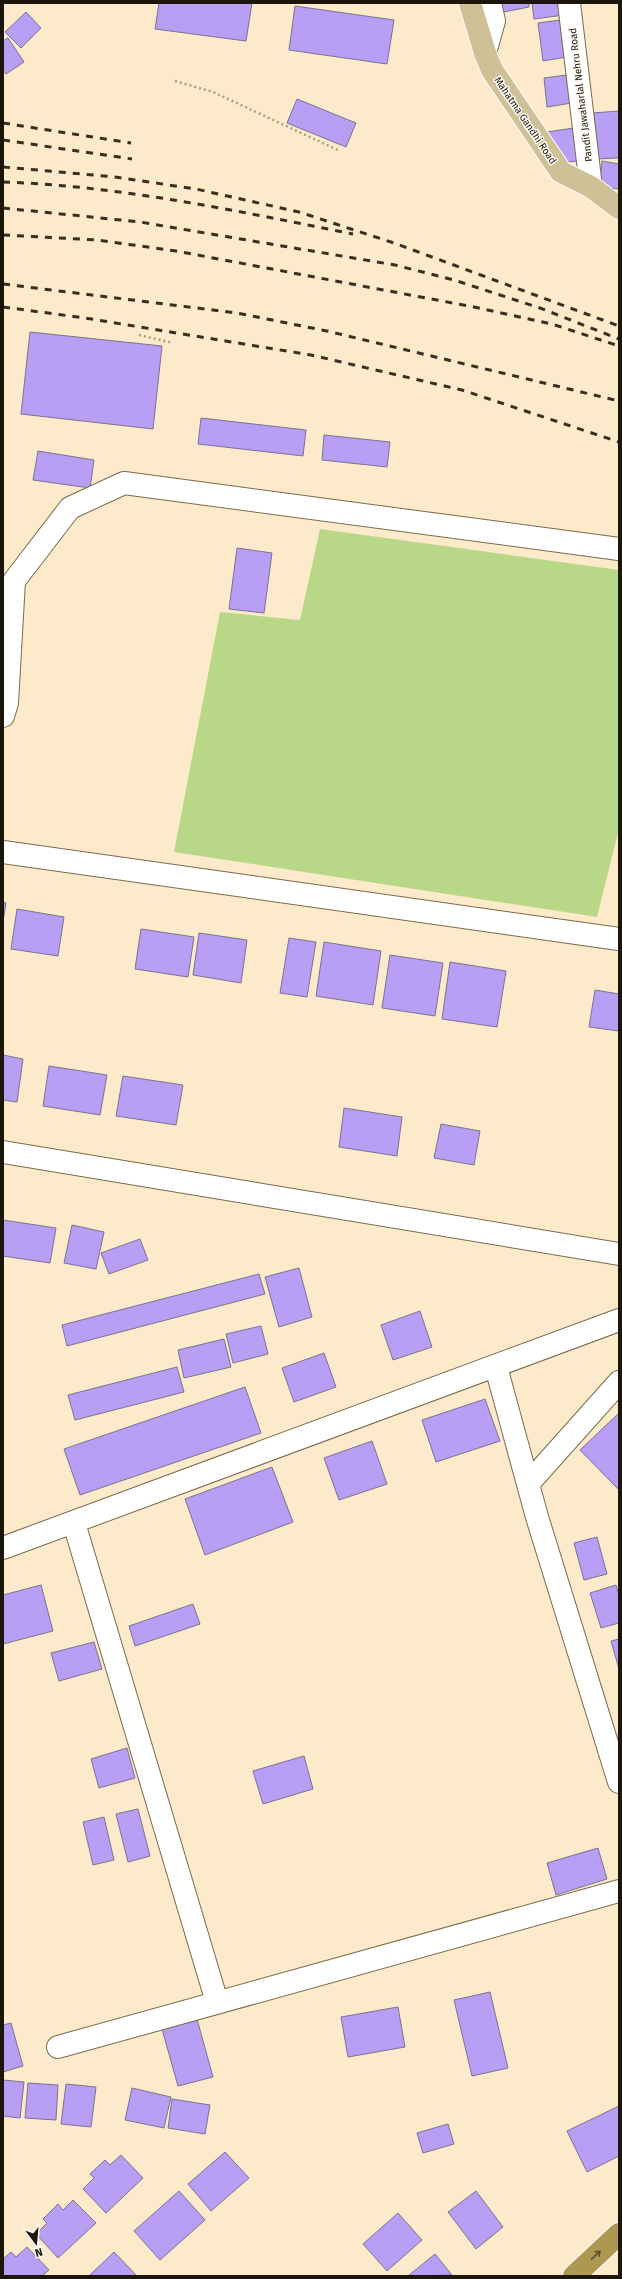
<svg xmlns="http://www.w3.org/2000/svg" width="622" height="2279" font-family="'Fira Sans',sans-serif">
	<rect width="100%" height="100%" fill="#fdeaca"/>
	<path fill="#b8d888" d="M320,529l299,41v259l-22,88 -423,-65 46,-240 80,8z"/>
	<path fill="#b89ef5" stroke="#7a7290" d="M159,3h93l-6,38 -91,-12z
		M497,3h32v4l-30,6z
		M532,3h30l2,12 -30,4z
		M295,6l99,14 -7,44 -98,-14z
		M26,12l15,16 -20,20 -16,-16z
		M568,19l5,37 -30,5 -5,-38z
		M8,38l16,24 -18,12 -3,-4v-29z
		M574,74l4,28 -31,5 -3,-29z
		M297,99l59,24 -10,24 -59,-24z
		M619,111v47l-24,1 -3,-46z
		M580,127l5,33 -25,3 -13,-31z
		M602,161l17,3v25l-20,-2z
		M30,332l132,14 -9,83 -132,-15z
		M201,418l105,12 -3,26 -105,-12z
		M324,435l66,7 -3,25 -65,-7z
		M38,451l56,9 -4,28 -57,-8z
		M237,548l35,5 -8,60 -35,-4z
		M3,902l3,1 -3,18z
		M17,909l47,8 -6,39 -47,-7z
		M141,929l53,8 -6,40 -53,-8z
		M199,933l48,7 -6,43 -48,-8z
		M289,938l27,4 -9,55 -27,-4z
		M324,942l57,9 -8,54 -57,-9z
		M390,955l53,8 -8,53 -53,-8z
		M450,962l56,9 -9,56 -55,-8z
		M595,990l24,4v37l-30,-4z
		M3,1055l20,4 -6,43 -14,-2z
		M49,1066l58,9 -7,40 -57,-9z
		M123,1076l60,9 -7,40 -60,-9z
		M344,1108l58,9 -5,39 -58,-9z
		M441,1124l39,7 -6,34 -40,-7z
		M3,1220l53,8 -6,35 -47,-7z
		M72,1225l32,7 -8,37 -32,-6z
		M140,1239l8,21 -39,14 -8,-21z
		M299,1268l13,49 -33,10 -14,-50z
		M259,1274l6,20 -198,52 -5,-21z
		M420,1311l12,36 -39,13 -12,-35z
		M261,1326l7,28 -35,9 -7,-29z
		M224,1339l7,28 -47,11 -6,-28z
		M324,1353l12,34 -42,15 -12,-34z
		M177,1367l7,25 -109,28 -7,-25z
		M245,1387l16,46 -181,62 -16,-46z
		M485,1399l15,42 -64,21 -14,-42z
		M619,1413v77l-39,-40z
		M372,1441l15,43 -48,16 -15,-42z
		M272,1467l21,55 -88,33 -20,-56z
		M597,1537l10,37 -23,6 -10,-37z
		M41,1585l12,46 -50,13v-49z
		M616,1585l3,10v28l-18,5 -11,-35z
		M193,1604l7,20 -65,22 -6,-20z
		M619,1639v30l-8,-28z
		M94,1642l8,27 -43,12 -8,-28z
		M127,1748l8,30 -36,10 -8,-29z
		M304,1756l9,33 -50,15 -10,-33z
		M138,1809l12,47 -22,6 -12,-48z
		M104,1817l10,43 -21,5 -10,-43z
		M598,1848l9,31 -51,16 -9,-32z
		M490,1992l18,76 -36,8 -18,-76z
		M398,2007l7,40 -57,10 -7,-40z
		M197,2019l16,58 -35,9 -16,-57z
		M11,2023l12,43 -20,6v-47z
		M3,2080l21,2 -4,36 -17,-2z
		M28,2083l30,2 -2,35 -31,-2z
		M66,2084l30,3 -5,40 -30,-3z
		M132,2088l39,9 -7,31 -39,-8z
		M172,2099l38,6 -5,29 -37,-6z
		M619,2106v50l-32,16 -20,-41z
		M448,2124l6,20 -31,9 -6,-20z
		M225,2152l24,26 -38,33 -23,-27z
		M121,2155l22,23 -37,35 -23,-24 11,-11 -4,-4 15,-14 5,5z
		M179,2191l26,29 -45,40 -26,-29z
		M476,2191l27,36 -27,22 -28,-37z
		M73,2200l23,23 -38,35 -22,-24 11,-11 -4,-4 15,-15 5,6z
		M398,2213l24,27 -35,31 -24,-27z
		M27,2247l22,23 -7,6h-39v-17l8,-7 5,5z
		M114,2252l23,24h-48z
		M435,2254l17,21 -44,1z"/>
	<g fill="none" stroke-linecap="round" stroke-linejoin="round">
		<g stroke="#7a6a4d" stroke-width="24">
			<path id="minor" d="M569,3l22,184
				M485,53l9,-32 -4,-18
				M3,716l4,-13 7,-122 56,-73 54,-25 495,66
				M3,852l616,87
				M3,1152l616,102
				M496,1367l41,150 82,265
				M528,1484l91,-102
				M74,1523l143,479
				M3,1548l616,-228
				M58,2047l561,-156"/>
		</g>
		<g stroke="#fff" stroke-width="24">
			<path id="major" d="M470,3l15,50 7,17 69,102 30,15 28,21"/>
		</g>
		<g stroke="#fff" stroke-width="24">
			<path id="highway" d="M574,2276l45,-42"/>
		</g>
		<path stroke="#ab9d84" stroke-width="2.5" stroke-dasharray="2 3" stroke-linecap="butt" d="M175,81l38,11 127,59
			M139,335l34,8"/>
		<use href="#minor" stroke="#fff" stroke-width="22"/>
		<use href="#major" stroke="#cec197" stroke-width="22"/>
		<use href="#highway" stroke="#ad9852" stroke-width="22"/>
		<path stroke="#372f21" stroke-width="3" stroke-dasharray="7 7" stroke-linecap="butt" d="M3,123l128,20
			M3,140l129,19
			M3,167l112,10 81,12 103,23 95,31 225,83
			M3,182c118,4 234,29 350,52
			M3,208l137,14 255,43 59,15 86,28 79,31
			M3,235l94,5 79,11 298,56 78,17 67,22
			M3,284l234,29 90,18 292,70
			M3,307l82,11 226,37 151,35 157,52"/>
	</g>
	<defs><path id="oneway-shaft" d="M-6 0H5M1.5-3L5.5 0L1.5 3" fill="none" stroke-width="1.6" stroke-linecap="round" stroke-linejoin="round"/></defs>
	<use stroke="#5d502a" href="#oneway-shaft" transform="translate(596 2255) rotate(-43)"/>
	<g text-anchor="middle" stroke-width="3" stroke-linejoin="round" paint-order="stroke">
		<g font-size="10" fill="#1c160a" stroke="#fdfaf3">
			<text transform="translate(580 95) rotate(-97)" y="4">Pandit Jawaharlal Nehru Road</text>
			<text transform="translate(526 120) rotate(56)" y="4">Mahatma Gandhi Road</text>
		</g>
	</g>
	<rect width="622" height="2279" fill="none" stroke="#1c160a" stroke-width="8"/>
	<g transform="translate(36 2243) rotate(164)" stroke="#fdfaf3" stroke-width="3" paint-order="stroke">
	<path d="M0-3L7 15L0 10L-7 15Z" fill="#1c160a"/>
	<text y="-6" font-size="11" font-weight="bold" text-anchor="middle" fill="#1c160a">N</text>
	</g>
</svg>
